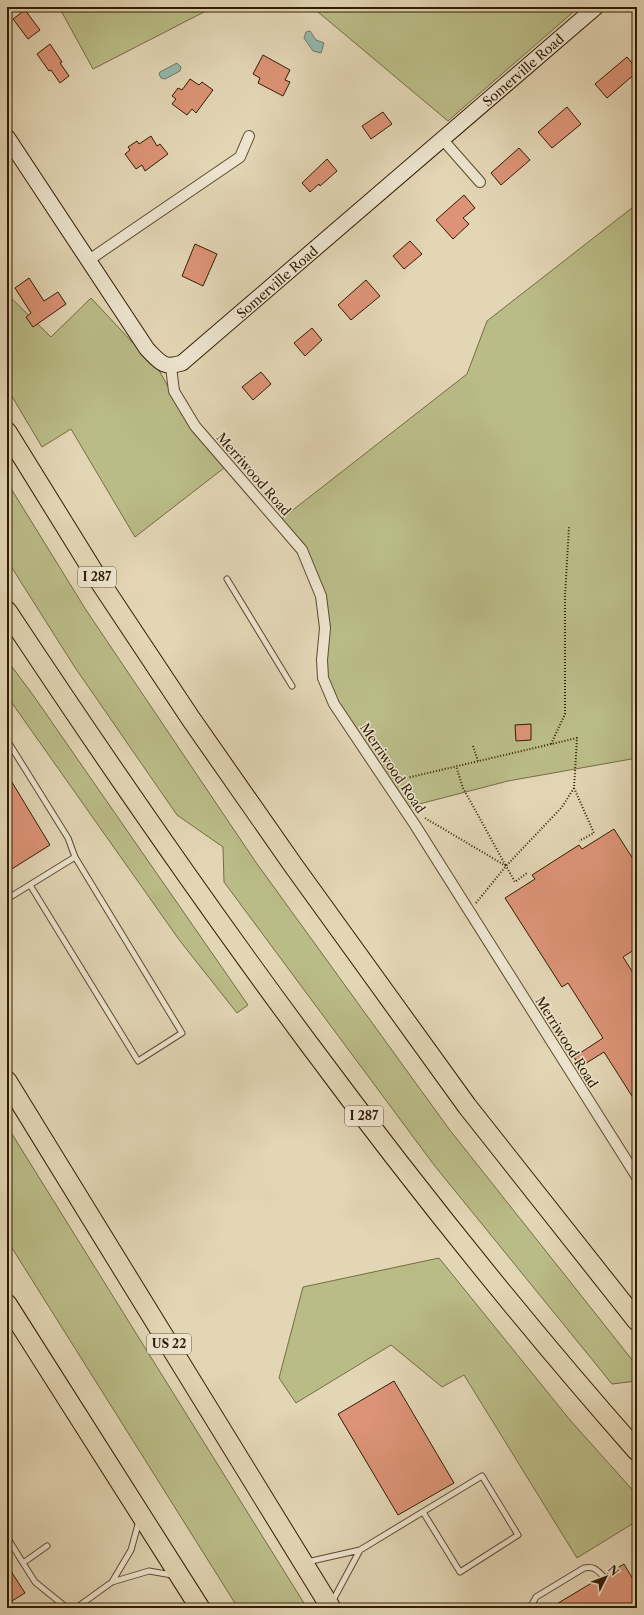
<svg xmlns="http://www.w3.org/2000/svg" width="644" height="1615" font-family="'Libre Caslon Text',serif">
	<rect width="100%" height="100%" fill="#e3d6b5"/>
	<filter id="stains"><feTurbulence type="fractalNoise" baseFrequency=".005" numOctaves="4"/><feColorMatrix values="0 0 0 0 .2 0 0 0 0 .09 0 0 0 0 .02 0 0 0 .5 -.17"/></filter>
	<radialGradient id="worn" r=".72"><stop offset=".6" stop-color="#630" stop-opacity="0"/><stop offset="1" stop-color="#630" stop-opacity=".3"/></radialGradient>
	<path fill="#babc88" stroke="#766c44" d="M59,7h160l-15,5 -111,57z
		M312,7h267l-131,114z
		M637,204v554l-129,23 -108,28 -75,-121 -8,-109 -37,-59 187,-146 20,-53z
		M7,294l44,43 40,-39 69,74 31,57 33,39 -89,69 -64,-108 -29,18 -35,-59z
		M7,482l79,128 169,251 194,268 188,237v15l-25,3 -178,-219 -210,-283 -1,-35 -46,-32 -103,-149 -67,-106z
		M7,660l26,35 215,310 -11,8 -57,-72 -173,-245z
		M7,1126l300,482h-69l-231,-368z
		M439,1258l131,162 67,75v26l-60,37 -113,-183 -22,12 -51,-42 -95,58 -17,-25 24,-91z"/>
	<path fill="#95b9b0" stroke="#6d7a6a" d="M310,31l6,9 8,3 -3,10 -8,-2 -9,-13 2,-6z
		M177,63l4,4 -1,4 -15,8 -4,-1 -2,-4 1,-2z"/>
	<path fill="#dc9377" stroke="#321c01" d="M25,10l15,20 -12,9 -15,-20z
		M50,44l12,18 -2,1 9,13 -9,7 -9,-13 -2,1 -12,-17z
		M263,55l27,15 -5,10 5,2 -7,14 -25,-13 2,-5 -7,-4z
		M627,57l10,12v3l-30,26 -12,-14z
		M190,79l9,6 3,-3 11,8 -17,23 -4,-4 -5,6 -15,-11 4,-5 -4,-3 6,-8 4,2z
		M567,107l14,17 -29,24 -14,-16z
		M383,112l9,12 -21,15 -9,-13z
		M151,136l6,10 3,-2 8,10 -23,17 -3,-6 -6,4 -11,-15 5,-4 -2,-3 9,-6 2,3z
		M519,148l11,12 -29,25 -10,-12z
		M327,159l10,12 -17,15 -1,-2 -9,8 -8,-9z
		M464,195l11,13 -12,10 6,6 -16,15 -17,-19z
		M410,241l12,13 -18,15 -11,-13z
		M195,244l22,10 -14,32 -21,-10z
		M29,278l15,23 14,-9 8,12 -33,23 -7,-10 5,-4 -16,-25z
		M366,280l14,16 -29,24 -13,-15z
		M312,328l10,12 -17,16 -11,-13z
		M261,372l10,12 -18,16 -11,-13z
		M531,724v16l-15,1 -1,-16z
		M7,774l43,71 -43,27z
		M614,829l19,30 4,-3v92l-14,9 14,22v125l-33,-52 -24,15 -6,-10 29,-19 -35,-55 -6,4 -57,-89 30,-19 -3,-4 47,-30 3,4z
		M394,1381l60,102 -56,32 -60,-101z
		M624,1564l13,22v22h-87l50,-30 2,2 4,-1 1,-5z
		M7,1565l18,28 -18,11z"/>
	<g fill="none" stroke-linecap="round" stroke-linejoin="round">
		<g stroke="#5e4a2e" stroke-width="7">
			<path id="lane" d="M227,579l65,107
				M7,740l61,98 7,19 -68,42
				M30,885l108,176 44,-28 -107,-176
				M628,1436l9,-6
				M7,1537l16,26
				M47,1546l-24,17 12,19 32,26
				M307,1562l53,-12 122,-74 36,59 -58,37 -37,-60
				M112,1582l19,-32 8,-29
				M332,1602l28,-52
				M76,1608l36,-26 37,-11 23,4
				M530,1608l6,-11 48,-29c10,-2 13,2 19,8"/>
		</g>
		<g stroke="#5e4a2e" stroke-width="12">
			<path id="street" d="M443,140l37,42
				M89,260l151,-103 9,-21
				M171,367l3,24 21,35 107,124 19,46 4,32 -3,32 1,18 11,26 81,121 222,352"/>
		</g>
		<g stroke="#321c01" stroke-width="17">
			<path id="secondary" d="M7,137l140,212c13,13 16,20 35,14l414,-356"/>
		</g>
		<g stroke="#321c01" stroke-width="21">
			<path id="highway" d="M7,432l91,147 93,140 102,146 174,241 170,215
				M7,611c193,292 398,577 630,840
				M7,1081l324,527
				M7,1304l193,304"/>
		</g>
		<path stroke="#321c01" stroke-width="2" stroke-dasharray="1 2" stroke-linecap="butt" d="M551,744l14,-30v-118l4,-69
			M473,746l5,15
			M398,780l179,-42 -3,50 -12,19 -56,59 -43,-78 -7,-22
			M574,788l20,45 -15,8
			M425,818l81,48 9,16 12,-9
			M476,903l30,-37"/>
		<use href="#lane" stroke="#ede4cf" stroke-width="5"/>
		<use href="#street" stroke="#ede4cf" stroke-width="10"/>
		<use href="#secondary" stroke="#ede4cf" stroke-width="15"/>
		<use href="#highway" stroke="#e3d6b5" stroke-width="19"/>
	</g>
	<g text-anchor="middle" stroke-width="3" stroke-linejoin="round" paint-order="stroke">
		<g fill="#ede4cf" stroke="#6a583f" stroke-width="1">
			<rect x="78" y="567" width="38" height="20" rx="3"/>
			<rect x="345" y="1106" width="38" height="20" rx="3"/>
			<rect x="147" y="1334" width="44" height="20" rx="3"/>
		</g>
		<g font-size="12" font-weight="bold" fill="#321c01">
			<text x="97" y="581">I 287</text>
			<text x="364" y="1120">I 287</text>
			<text x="169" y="1348">US 22</text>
		</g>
		<g font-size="13" fill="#321c01" stroke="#ede4cf">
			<text transform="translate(523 70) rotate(-41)" y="5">Somerville Road</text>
			<text transform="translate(277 282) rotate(-41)" y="5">Somerville Road</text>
			<text transform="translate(254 474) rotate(49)" y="5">Merriwood Road</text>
			<text transform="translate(393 768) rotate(56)" y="5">Merriwood Road</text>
			<text transform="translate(567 1042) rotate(58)" y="5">Merriwood Road</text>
		</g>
	</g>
	<rect width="644" height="1615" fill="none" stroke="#e3d6b5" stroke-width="24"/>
	<rect x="8" y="8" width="628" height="1599" fill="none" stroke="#321c01" stroke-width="2"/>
	<rect x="12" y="12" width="620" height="1591" fill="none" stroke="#321c01"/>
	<g transform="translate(606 1577) rotate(48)" stroke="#ede4cf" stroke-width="3" paint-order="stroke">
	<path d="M0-3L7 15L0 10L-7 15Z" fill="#321c01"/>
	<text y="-6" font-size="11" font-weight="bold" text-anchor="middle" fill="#321c01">N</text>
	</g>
	<rect width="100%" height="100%" filter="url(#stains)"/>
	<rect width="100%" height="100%" fill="url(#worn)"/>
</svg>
